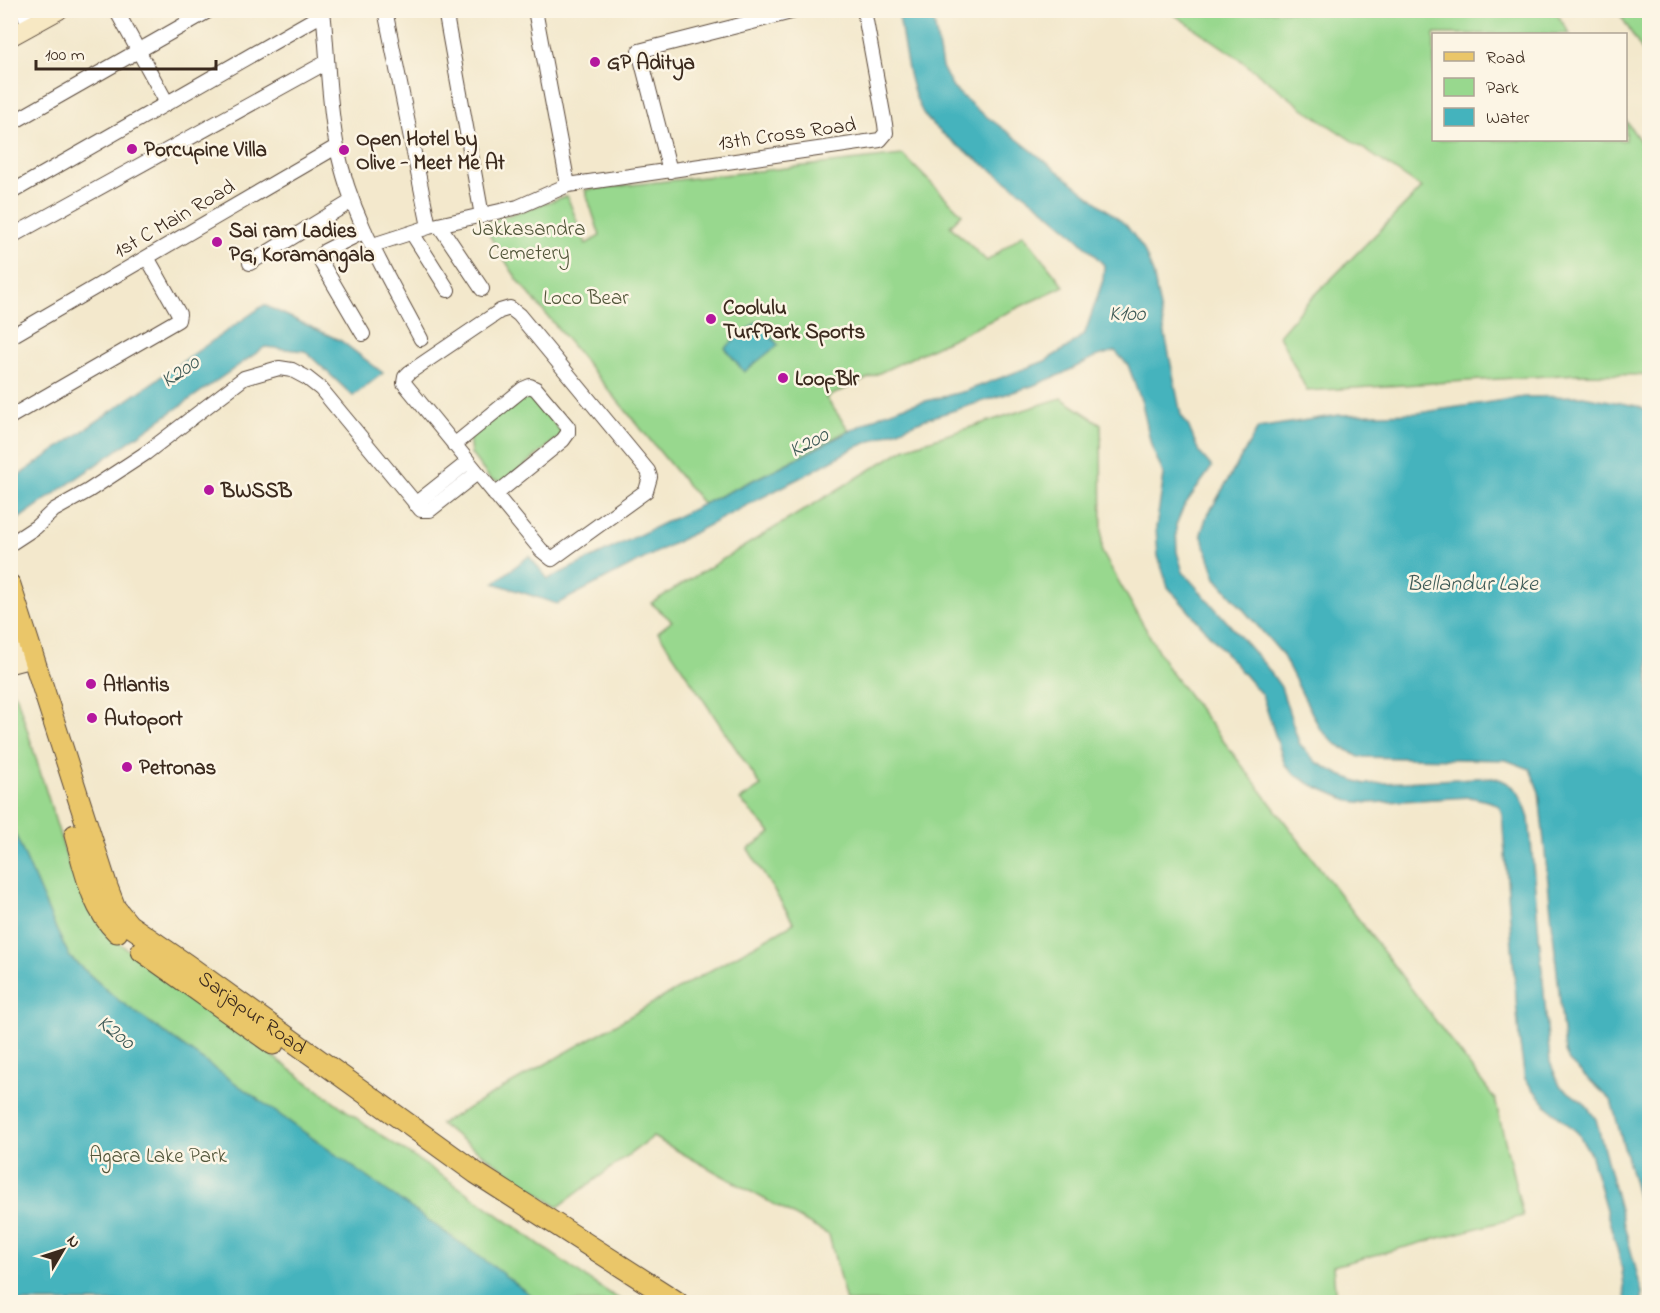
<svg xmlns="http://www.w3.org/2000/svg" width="1660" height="1313" font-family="'Indie Flower',sans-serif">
	<rect width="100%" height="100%" fill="#fcf5e5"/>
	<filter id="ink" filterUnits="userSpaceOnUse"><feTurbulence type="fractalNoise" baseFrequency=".0167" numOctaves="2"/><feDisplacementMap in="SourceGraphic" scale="12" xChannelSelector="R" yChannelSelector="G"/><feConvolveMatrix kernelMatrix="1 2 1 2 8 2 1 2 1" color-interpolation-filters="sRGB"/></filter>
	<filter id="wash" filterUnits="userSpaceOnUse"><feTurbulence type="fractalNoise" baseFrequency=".008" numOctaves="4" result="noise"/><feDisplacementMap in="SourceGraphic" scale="24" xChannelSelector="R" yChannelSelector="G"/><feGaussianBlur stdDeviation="1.35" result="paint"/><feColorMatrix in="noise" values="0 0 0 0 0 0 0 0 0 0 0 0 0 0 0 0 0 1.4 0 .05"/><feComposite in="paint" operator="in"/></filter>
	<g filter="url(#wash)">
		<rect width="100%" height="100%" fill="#f3e8cc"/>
		<path fill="#98d88e" stroke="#6a8156" stroke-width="1.5" d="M1169,11h386l15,23h-136v106h192v-19l23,33v221l-71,-1 -271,17 -28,-56 25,-29 118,-118 -119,-80 -69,-53z
			M1618,11h31v51z
			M903,155l59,59 -12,12 37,35 36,-27 41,52 -238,112 23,32 -73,39 -73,35 -186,-225 -35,-55 85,-28 19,48 14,-8 -15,-46z
			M528,391l35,43 -60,49 -13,-4 -19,-25 -2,-18z
			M1061,398l40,26 1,128 66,116 327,431 28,117 -190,50 3,36h-490l-17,-67 -176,-98 -95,70 -118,-83 354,-201 -46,-74 23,-16 -31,-33 21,-14 -103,-154 14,-11 -21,-18 255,-155z
			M10,690l6,4 54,174 26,49 23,26 247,182 103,69 123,88 32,20h-613z"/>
		<path fill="#44b3bd" stroke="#406e6e" stroke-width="1.5" d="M898,11h34l10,56 11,21 26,23 33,24 114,90 17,23 10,25 28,142 7,10 11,27 13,15 -28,39 -8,19 1,27 6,20 83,94 15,21 18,56 17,19 24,13 25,9 128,-7c25,7 28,18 36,41l21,244 10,24 24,17 12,16 46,173v10h-16l-5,-39 -31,-110 -12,-20 -32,-28 -21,-26 -6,-41 -17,-224 -3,-8 -8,-4 -21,-5 -101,6 -19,-2 -40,-17 -16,-10 -9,-9 -23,-70 -94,-108 -10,-31 -2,-28 8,-53 -13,-30 -9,-42 -14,-38 -13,-14 -20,6 -33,17 -30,12 -109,34 -69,28 -43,24 -254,132 -63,-21 35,-27 19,23 228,-110 107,-55 19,-7 64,-16 79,-30 23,-14 17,-14 18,-53 1,-15c-33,-37 -71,-65 -111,-94 -19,-14 -59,-40 -70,-58 -16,-28 -19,-72 -25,-102z
			M264,305l77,36 42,32 -30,23 -48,-45 -40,-4 -254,177v-43z
			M758,321l20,24 -34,27 -19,-24z
			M1583,396l54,10 12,5v828l-38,-139 -42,-39 -4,-9 -26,-260 -9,-23 -24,-9 -147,-3 -23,-13 -16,-15 -38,-75 -66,-76 -15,-44 5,-16 52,-90 81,-13 79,-2 106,-16z
			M10,822l47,109 13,26 47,42 377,268 45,35h-528z"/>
	</g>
	<g filter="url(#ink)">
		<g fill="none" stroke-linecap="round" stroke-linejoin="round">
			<g stroke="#574638" stroke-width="16">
				<path id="street" d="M23,10l6,16
					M116,10l51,93
					M323,10c5,46 5,92 14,137 13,69 52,131 84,192
					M385,10l44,217
					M445,10l37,206
					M535,10l33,175
					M10,124l200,-114
					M670,171l-31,-120 160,-41
					M10,193l313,-179
					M439,225l43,64
					M412,233l36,57
					M10,237l317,-175
					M370,243l6,1 53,-17 89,-20 50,-22 312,-45 6,-7 -1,-9 -21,-114
					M250,263l102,-62
					M510,308l9,7 129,156 2,6 -4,14 -94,68 -11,-9 -137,-167 1,-6 5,-5 90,-61z
					M363,334l-41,-70 -2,-7 5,-6 40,-20
					M10,337l326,-190
					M10,417l168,-97 1,-6 -31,-55
					M454,445l69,-56 7,-3 6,3 32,38v6l-5,7 -68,55
					M415,504l53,-42
					M10,544l26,-17 18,-17 34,-19 58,-38 98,-75 35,-10 13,2 15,8 14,11 100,121h9l47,-37"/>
			</g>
			<g stroke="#574638" stroke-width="20">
				<path id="secondary" d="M10,37l49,-27
					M10,649l19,-6
					M10,664l23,-6"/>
			</g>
			<g stroke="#574638" stroke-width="23">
				<g id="primary">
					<path id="s1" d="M10,585l97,302 8,21 14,17 58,40 289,208 201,129"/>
					<path d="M75,835c10,34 16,72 42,97"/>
					<path d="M142,951l131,93"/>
				</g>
			</g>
			<use href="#street" stroke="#fff" stroke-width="14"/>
			<use href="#secondary" stroke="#f7e8c3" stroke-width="18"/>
			<use href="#primary" stroke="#eac669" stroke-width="21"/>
		</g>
	</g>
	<g fill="#b5179e" stroke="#fcf5e5" stroke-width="2">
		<circle cx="595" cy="62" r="6"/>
		<circle cx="132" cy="149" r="6"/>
		<circle cx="344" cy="150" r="6"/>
		<circle cx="217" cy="242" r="6"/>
		<circle cx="711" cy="319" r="6"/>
		<circle cx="783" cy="378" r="6"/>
		<circle cx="209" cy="490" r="6"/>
		<circle cx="91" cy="684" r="6"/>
		<circle cx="92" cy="718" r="6"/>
		<circle cx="127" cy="767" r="6"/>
	</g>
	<g text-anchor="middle" stroke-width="5" stroke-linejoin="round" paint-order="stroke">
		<g font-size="21" font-weight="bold" fill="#3b2a1e" stroke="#fcf5e5" text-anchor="start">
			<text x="607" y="69">GP Aditya</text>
			<text x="356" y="145">Open Hotel by<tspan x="356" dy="24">Olive - Meet Me At</tspan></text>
			<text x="144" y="156">Porcupine Villa</text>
			<text x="229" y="237">Sai ram Ladies<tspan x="229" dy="24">PG, Koramangala</tspan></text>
			<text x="723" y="314">Coolulu<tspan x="723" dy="24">TurfPark Sports</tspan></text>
			<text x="795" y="385">LoopBlr</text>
			<text x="221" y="497">BWSSB</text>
			<text x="103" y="691">Atlantis</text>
			<text x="104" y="725">Autoport</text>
			<text x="139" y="774">Petronas</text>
		</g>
		<g font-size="21" fill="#3b2a1e" stroke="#fcf5e5">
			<text transform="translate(787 133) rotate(-8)" y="7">13th Cross Road</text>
			<text transform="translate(174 218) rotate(-30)" y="7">1st C Main Road</text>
			<text dy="7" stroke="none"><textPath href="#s1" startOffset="513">Sarjapur Road</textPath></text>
		</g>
		<g font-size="21" fill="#52563a" stroke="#fcf5e5">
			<text x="529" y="235">Jakkasandra<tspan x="529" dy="24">Cemetery</tspan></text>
			<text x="586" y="304">Loco Bear</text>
			<text x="158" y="1162">Agara Lake Park</text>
		</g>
		<g font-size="22" font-style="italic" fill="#3e5a56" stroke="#fcf5e5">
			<text x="1127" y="320">K100</text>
			<text transform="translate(179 370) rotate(-34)" y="8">K200</text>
			<text transform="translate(808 441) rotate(-28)" y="8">K200</text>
			<text x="1472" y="590">Bellandur Lake</text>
			<text transform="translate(117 1031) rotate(38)" y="8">K200</text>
		</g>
	</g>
	<rect width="1660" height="1313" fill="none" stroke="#fcf5e5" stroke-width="36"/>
	<rect x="1432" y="33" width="195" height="108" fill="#fcf5e5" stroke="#afa495" stroke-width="1.5"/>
	<rect x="1444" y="52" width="30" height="9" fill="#eac669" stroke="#afa495" stroke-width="1.5"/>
	<text x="1486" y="63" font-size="18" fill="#3b2a1e">Road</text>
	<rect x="1444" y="78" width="30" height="18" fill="#98d88e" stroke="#afa495" stroke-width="1.5"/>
	<text x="1486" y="93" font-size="18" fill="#3b2a1e">Park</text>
	<rect x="1444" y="108" width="30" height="18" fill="#44b3bd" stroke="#afa495" stroke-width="1.5"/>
	<text x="1486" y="123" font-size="18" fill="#3b2a1e">Water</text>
	<g transform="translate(63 1250) rotate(51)" stroke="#fcf5e5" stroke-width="4.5" paint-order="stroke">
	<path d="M0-4.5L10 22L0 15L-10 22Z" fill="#3b2a1e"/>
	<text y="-9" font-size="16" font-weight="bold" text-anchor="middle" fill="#3b2a1e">N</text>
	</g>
	<path d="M36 60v9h180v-9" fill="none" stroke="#3b2a1e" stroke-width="3"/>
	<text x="45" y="60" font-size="18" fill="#3b2a1e" stroke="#fcf5e5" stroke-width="4.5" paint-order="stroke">100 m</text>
</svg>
